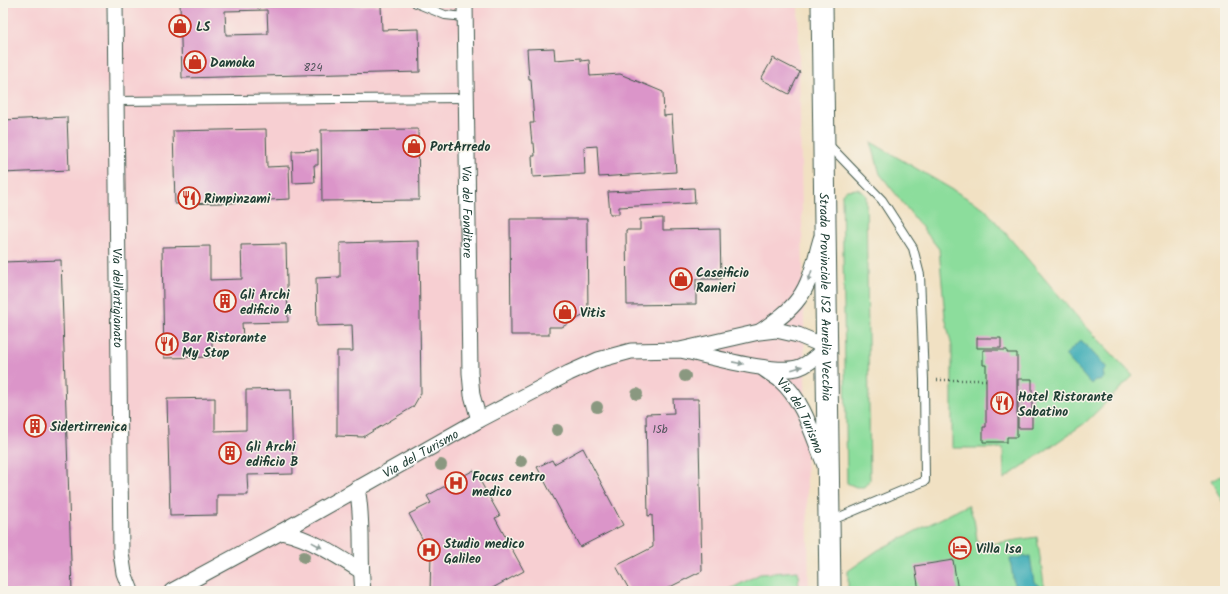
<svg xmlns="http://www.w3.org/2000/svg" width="1228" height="594" font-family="Kalam,sans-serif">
	<rect width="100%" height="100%" fill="#f7f3e8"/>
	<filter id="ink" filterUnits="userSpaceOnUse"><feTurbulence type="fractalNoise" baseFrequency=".025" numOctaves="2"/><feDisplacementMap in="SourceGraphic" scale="8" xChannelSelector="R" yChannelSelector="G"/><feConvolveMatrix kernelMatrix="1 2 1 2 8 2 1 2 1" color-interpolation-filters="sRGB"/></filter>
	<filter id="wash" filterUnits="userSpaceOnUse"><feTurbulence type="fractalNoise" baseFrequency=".012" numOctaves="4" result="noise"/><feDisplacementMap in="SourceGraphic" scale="16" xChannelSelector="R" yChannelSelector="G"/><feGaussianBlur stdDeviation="0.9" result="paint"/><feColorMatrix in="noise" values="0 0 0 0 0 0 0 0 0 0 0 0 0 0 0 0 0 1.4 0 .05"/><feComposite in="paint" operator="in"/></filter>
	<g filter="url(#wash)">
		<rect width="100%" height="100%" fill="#f1e1c3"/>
		<path fill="#f7cfd2" d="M3,3h795l11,588h-806z"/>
		<path fill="#8cdd9c" stroke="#568d68" d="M871,142l113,66 95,111 54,57 -48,47 -81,56 -1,-31h-51v-101l-7,-30 -6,-68 -59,-75z
			M858,189l8,6 4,285 -6,7h-8l-9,-4 -5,-289 5,-4z
			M1225,474v32l-14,-25z
			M968,505l6,14 4,27 59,-9 8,54h-197v-20l30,-21z
			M798,571l1,20h-73l34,-17z"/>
		<path fill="#3bacb6" stroke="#2d7475" d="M1081,340l26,28 -4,4 1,5 -3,4 -6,-1 -4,4 -26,-29z
			M1030,556l4,26 5,4 1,5h-25l-5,-32z"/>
		<g id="blocks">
			<path fill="#db95c9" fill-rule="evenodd" d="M180,3h154v3l47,-1 1,25 37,-1 1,43 -238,6zM267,10l1,24 -42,1 -1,-24z
				M554,48l1,12 26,-2v3l8,-1 1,16 30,-2 43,18 1,24 8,-1 4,57 -77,5 -2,-31 -13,1 1,27 -52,3 -1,-21h3l-1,-13h-2l-2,-20h4l-3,-44h-2l-2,-30z
				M773,58l27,14 -11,22 -28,-15z
				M67,117l2,53 -66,3v-53z
				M266,129l1,38 22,-1 1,33 -21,1v2l-94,2 -2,-73z
				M418,129l1,71 -97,1 -1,-71z
				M318,150v15h-4l1,17 -22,1 -1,-32z
				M694,188l1,15 -76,4v7h-9l-2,-22z
				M663,218v12l57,-1 1,50h-25v25l-69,1 -1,-75h14v-11z
				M510,219h77l1,94 -26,14h-13v8h-38z
				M419,241l2,152 -8,14 -50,30 -26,-1v-85h16l-1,-26 -35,1 -1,-48 24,-1v-34z
				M286,244l2,78 -46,1 1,16 -31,1v17l-48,1 -2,-111 48,-1v34l32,-1 -1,-34z
				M61,260l11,331h-69v-329z
				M977,338h24v10h-24z
				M983,350h24v3h10v84h-10v5h-24v-15h3v-62h-3z
				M1018,379h14v49h-14z
				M291,389l2,85 -46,1 1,20h-31v20l-47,1 -3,-117 48,-1v33l31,-1v-40z
				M673,399h25l4,172 -40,20h-32l-14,-25 37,-19 -1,-32 -4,1 -2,-102 28,-1z
				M583,448l40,77 -43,22 -43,-80 15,-7 2,4z
				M474,470l26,46 -5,2 29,53 -37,20h-57l1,-36 -22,-41 22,-11 -4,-7z
				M953,560l5,31h-39l-4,-25z"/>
		</g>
	</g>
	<g filter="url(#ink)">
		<use href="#blocks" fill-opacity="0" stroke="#3e5649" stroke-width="1"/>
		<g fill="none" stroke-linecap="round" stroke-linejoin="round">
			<g stroke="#3e5649" stroke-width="10">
				<path id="lane" d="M416,3l29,12 20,2
					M116,101l350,-3
					M828,144l54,56 31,48 7,27 4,105 1,101 -95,40"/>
			</g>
			<g stroke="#3e5649" stroke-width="17">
				<g id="street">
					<path id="s1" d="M115,3l6,550 3,20 7,18"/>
					<path id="s2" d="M465,3l5,370 2,22 7,25"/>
					<path d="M761,331c13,-9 28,-19 38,-33 12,-16 16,-39 22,-59"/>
					<path id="s3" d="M764,369c5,4 11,7 16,11 24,21 33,56 45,85"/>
					<path d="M357,488c7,34 2,69 6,103"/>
					<path d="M281,532c29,6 55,23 80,39"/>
					<path id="s4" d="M172,591l109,-59 198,-112 90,-47 29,-13 33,-9 49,-1 79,-18 17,-2 22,5 29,12c-8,7 -16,16 -27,20 -23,9 -94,-12 -120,-17"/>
				</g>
			</g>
			<g stroke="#3e5649" stroke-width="23">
				<g id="secondary">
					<path id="s5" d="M822,3l8,588"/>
				</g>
			</g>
			<path stroke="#3e5649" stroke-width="2.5" stroke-dasharray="1 3" stroke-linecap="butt" d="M937,380h49"/>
			<use href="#lane" stroke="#fff" stroke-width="8"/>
			<use href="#street" stroke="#fff" stroke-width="15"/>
			<use href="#secondary" stroke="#fff" stroke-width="21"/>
		</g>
		<g fill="#8a9880">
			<circle cx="685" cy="376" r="6"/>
			<circle cx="637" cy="394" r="6"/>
			<circle cx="597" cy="407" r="6"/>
			<circle cx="557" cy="430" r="6"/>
			<circle cx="521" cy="461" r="6"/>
			<circle cx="441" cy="465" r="6"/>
			<circle cx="304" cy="557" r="6"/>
		</g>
		<defs><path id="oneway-solid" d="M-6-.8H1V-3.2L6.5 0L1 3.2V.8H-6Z"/></defs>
		<g fill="#8f9e9a">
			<use href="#oneway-solid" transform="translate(810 276) rotate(108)"/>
			<use href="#oneway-solid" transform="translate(738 363) rotate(11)"/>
			<use href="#oneway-solid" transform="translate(797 368) rotate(-17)"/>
			<use href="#oneway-solid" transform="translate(317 545) rotate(29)"/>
		</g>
	</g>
	<defs>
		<g id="shop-ring" transform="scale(1.15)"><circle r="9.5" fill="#f7f3e8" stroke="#c8321e" stroke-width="1.5"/><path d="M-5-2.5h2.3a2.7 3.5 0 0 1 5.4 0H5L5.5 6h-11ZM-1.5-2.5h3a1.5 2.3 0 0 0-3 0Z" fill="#c8321e"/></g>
		<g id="restaurant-ring" transform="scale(1.15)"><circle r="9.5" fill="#f7f3e8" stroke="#c8321e" stroke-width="1.5"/><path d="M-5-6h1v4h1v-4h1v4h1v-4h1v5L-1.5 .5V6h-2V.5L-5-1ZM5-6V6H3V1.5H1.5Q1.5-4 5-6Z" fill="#c8321e"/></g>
		<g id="building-ring" transform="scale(1.15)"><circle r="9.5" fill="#f7f3e8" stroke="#c8321e" stroke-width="1.5"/><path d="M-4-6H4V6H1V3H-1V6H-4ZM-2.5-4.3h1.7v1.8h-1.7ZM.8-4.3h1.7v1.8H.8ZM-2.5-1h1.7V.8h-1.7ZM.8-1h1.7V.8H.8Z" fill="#c8321e"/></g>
		<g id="hospital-ring" transform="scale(1.15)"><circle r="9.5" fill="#f7f3e8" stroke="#c8321e" stroke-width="1.5"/><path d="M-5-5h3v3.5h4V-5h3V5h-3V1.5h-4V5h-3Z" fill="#c8321e"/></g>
		<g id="hotel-ring" transform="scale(1.15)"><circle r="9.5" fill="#f7f3e8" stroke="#c8321e" stroke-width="1.5"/><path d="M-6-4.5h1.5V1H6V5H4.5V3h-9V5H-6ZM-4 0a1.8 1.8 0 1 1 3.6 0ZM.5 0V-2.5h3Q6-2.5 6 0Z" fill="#c8321e"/></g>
	</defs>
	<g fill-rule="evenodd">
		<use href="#shop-ring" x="180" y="26"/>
		<use href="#shop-ring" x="195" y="62"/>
		<use href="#shop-ring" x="414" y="146"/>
		<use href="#restaurant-ring" x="189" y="198"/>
		<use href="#shop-ring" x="681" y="279"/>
		<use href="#building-ring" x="225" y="301"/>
		<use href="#shop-ring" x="565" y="312"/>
		<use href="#restaurant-ring" x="167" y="344"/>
		<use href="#restaurant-ring" x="1002" y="403"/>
		<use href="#building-ring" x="35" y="426"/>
		<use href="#building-ring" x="230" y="453"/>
		<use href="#hospital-ring" x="456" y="483"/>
		<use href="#hotel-ring" x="960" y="548"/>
		<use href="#hospital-ring" x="429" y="550"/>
	</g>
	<g text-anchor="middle" stroke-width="3" stroke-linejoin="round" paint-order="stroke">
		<g font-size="11" fill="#4e5359">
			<text x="313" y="71">824</text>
			<text x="660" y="433">15b</text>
		</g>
		<g font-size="13" font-weight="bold" fill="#1f3d34" stroke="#f7f3e8" text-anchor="start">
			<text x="196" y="31">LS</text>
			<text x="210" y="67">Damoka</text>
			<text x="430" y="151">PortArredo</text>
			<text x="204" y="203">Rimpinzami</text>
			<text x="696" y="277">Caseificio<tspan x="696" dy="15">Ranieri</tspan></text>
			<text x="240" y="299">Gli Archi<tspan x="240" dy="15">edificio A</tspan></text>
			<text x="580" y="317">Vitis</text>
			<text x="182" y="342">Bar Ristorante<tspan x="182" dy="15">My Stop</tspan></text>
			<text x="1018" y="401">Hotel Ristorante<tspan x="1018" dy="15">Sabatino</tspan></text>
			<text x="50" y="431">Sidertirrenica</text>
			<text x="246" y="451">Gli Archi<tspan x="246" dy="15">edificio B</tspan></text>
			<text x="472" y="481">Focus centro<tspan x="472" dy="15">medico</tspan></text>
			<text x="444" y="548">Studio medico<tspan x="444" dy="15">Galileo</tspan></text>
			<text x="976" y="553">Villa Isa</text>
		</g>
		<g font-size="13" fill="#1f3d34" stroke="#f7f3e8">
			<text dy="5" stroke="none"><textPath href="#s2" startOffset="209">Via del Fonditore</textPath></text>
			<text dy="5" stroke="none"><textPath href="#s5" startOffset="294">Strada Provinciale 152 Aurelia Vecchia</textPath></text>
			<text dy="5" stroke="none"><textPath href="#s1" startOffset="295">Via dell'artigianato</textPath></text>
			<text dy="5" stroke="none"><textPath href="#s3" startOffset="61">Via del Turismo</textPath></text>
			<text dy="5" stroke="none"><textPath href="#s4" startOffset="284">Via del Turismo</textPath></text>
		</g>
	</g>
	<rect width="1228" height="594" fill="none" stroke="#f7f3e8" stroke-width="16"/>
</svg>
